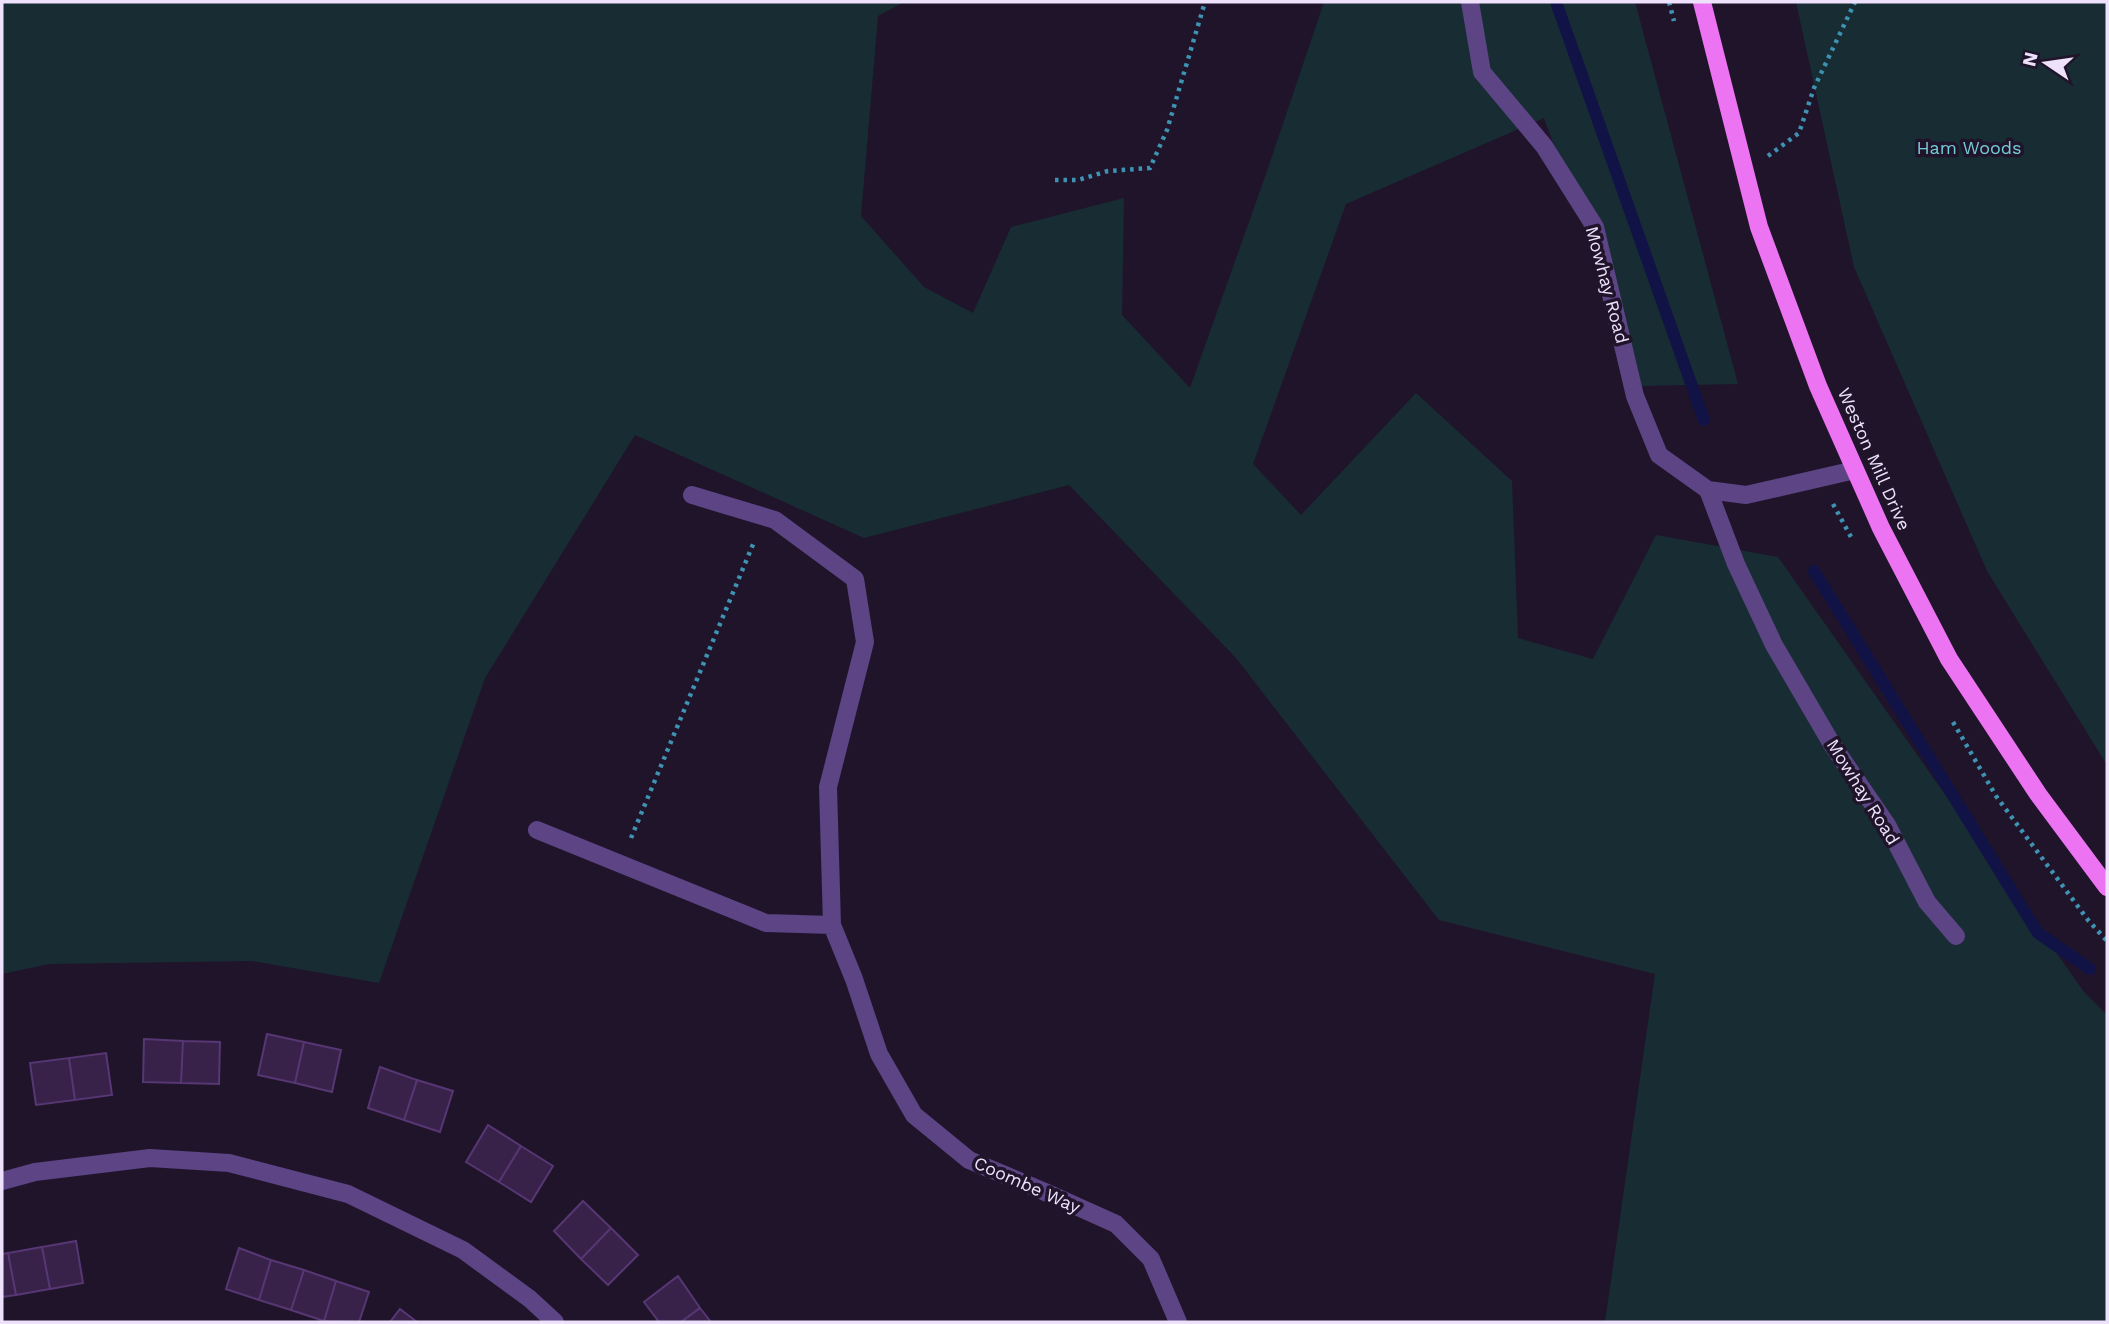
<svg xmlns="http://www.w3.org/2000/svg" width="2109" height="1324" font-family="'Work Sans',sans-serif">
	<rect width="100%" height="100%" fill="#20142b"/>
	<path fill="#182c34" d="M2,2h902l-26,14 -17,200 63,71 49,26 38,-86 113,-29 -2,117 68,73 76,-214 58,-172h311l103,382 -97,2 -97,-268 -198,86 -93,260 48,51 115,-122 96,88 6,157 75,21 63,-124 122,22 306,435 23,23v307h-502l50,-348 -216,-54 -203,-262 -167,-173 -205,53 -229,-103 -150,243 -106,305 -127,-22 -203,3 -47,10z
		M1796,2h311v763l-120,-194 -133,-304z"/>
	<g fill="none" stroke-linecap="round" stroke-linejoin="round">
		<path stroke="#111347" stroke-width="12" d="M1556,2l148,418
			M1814,571l224,362 52,36"/>
	</g>
	<path fill="#38224a" stroke="#573773" stroke-width="2" d="M267,1034l37,8 -9,41 -37,-8z
		M144,1039l39,2 -2,42 -38,-1z
		M183,1041l37,1 -1,42 -38,-1z
		M304,1042l37,8 -9,42 -37,-9z
		M106,1053l6,42 -37,5 -6,-42z
		M69,1058l6,42 -39,5 -6,-42z
		M380,1067l37,13 -13,40 -36,-12z
		M417,1080l36,11 -13,41 -36,-12z
		M488,1125l33,21 -22,36 -33,-20z
		M521,1146l32,20 -22,36 -32,-20z
		M583,1201l28,27 -30,31 -27,-28z
		M611,1228l27,27 -30,30 -27,-26z
		M76,1241l7,42 -33,6 -8,-42z
		M42,1247l8,42 -34,6 -8,-42z
		M239,1248l32,12 -12,40 -33,-11z
		M8,1253l8,42 -14,2v-43z
		M271,1260l33,10 -13,40 -32,-10z
		M304,1270l32,11 -12,40 -33,-11z
		M678,1276l22,32 -19,14h-22l-15,-20z
		M336,1281l33,11 -10,30 -35,-1z
		M700,1308l11,14h-30z
		M400,1309l17,13h-27z"/>
	<g fill="none" stroke-linecap="round" stroke-linejoin="round">
		<path stroke="#3e93b3" stroke-width="4.5" stroke-dasharray="3.5 5" stroke-linecap="butt" d="M1669,2l5,19
			M1768,156l31,-23 15,-45 41,-86
			M1055,180h23l30,-9 42,-3 17,-38 38,-128
			M1833,504l18,33
			M1953,722l43,74 92,124 19,21
			M631,838l123,-296"/>
		<path stroke="#5c4485" stroke-width="18" d="M1470,2l12,70 62,74 51,81 40,169 24,59 49,35 38,5 109,-25
			M1708,490l28,74 38,81 59,101 54,79 40,77 29,34
			M692,495l83,25 80,59 10,63 -37,145 4,138 22,54 25,75 35,61 55,45 76,32 71,32 35,35 27,63
			M537,830l229,93 66,2
			M2,1181l33,-9 115,-14 79,5 119,31 115,56 67,49 25,23"/>
		<path stroke="#ec73f1" stroke-width="18" d="M1702,2l57,225 59,159 63,142 68,131 89,135 69,93"/>
	</g>
	<g text-anchor="middle" stroke-width="7" stroke-linejoin="round" paint-order="stroke">
		<g font-size="18" fill="#72ced7" stroke="#20142b">
			<text x="1969" y="154">Ham Woods</text>
		</g>
		<g font-size="18" fill="#ede1fc" stroke="#20142b">
			<text transform="translate(1607 285) rotate(75)" y="6">Mowhay Road</text>
			<text transform="translate(1874 459) rotate(66)" y="6">Weston Mill Drive</text>
			<text transform="translate(1863 792) rotate(58)" y="6">Mowhay Road</text>
			<text transform="translate(1027 1185) rotate(24)" y="6">Coombe Way</text>
		</g>
	</g>
	<rect width="2109" height="1324" fill="none" stroke="#ede1fc" stroke-width="7"/>
	<g transform="translate(2046 63) rotate(283)" stroke="#20142b" stroke-width="5" paint-order="stroke">
	<path d="M0-5L12 26L0 18L-12 26Z" fill="#ede1fc"/>
	<text y="-10" font-size="19" font-weight="bold" text-anchor="middle" fill="#ede1fc">N</text>
	</g>
</svg>
